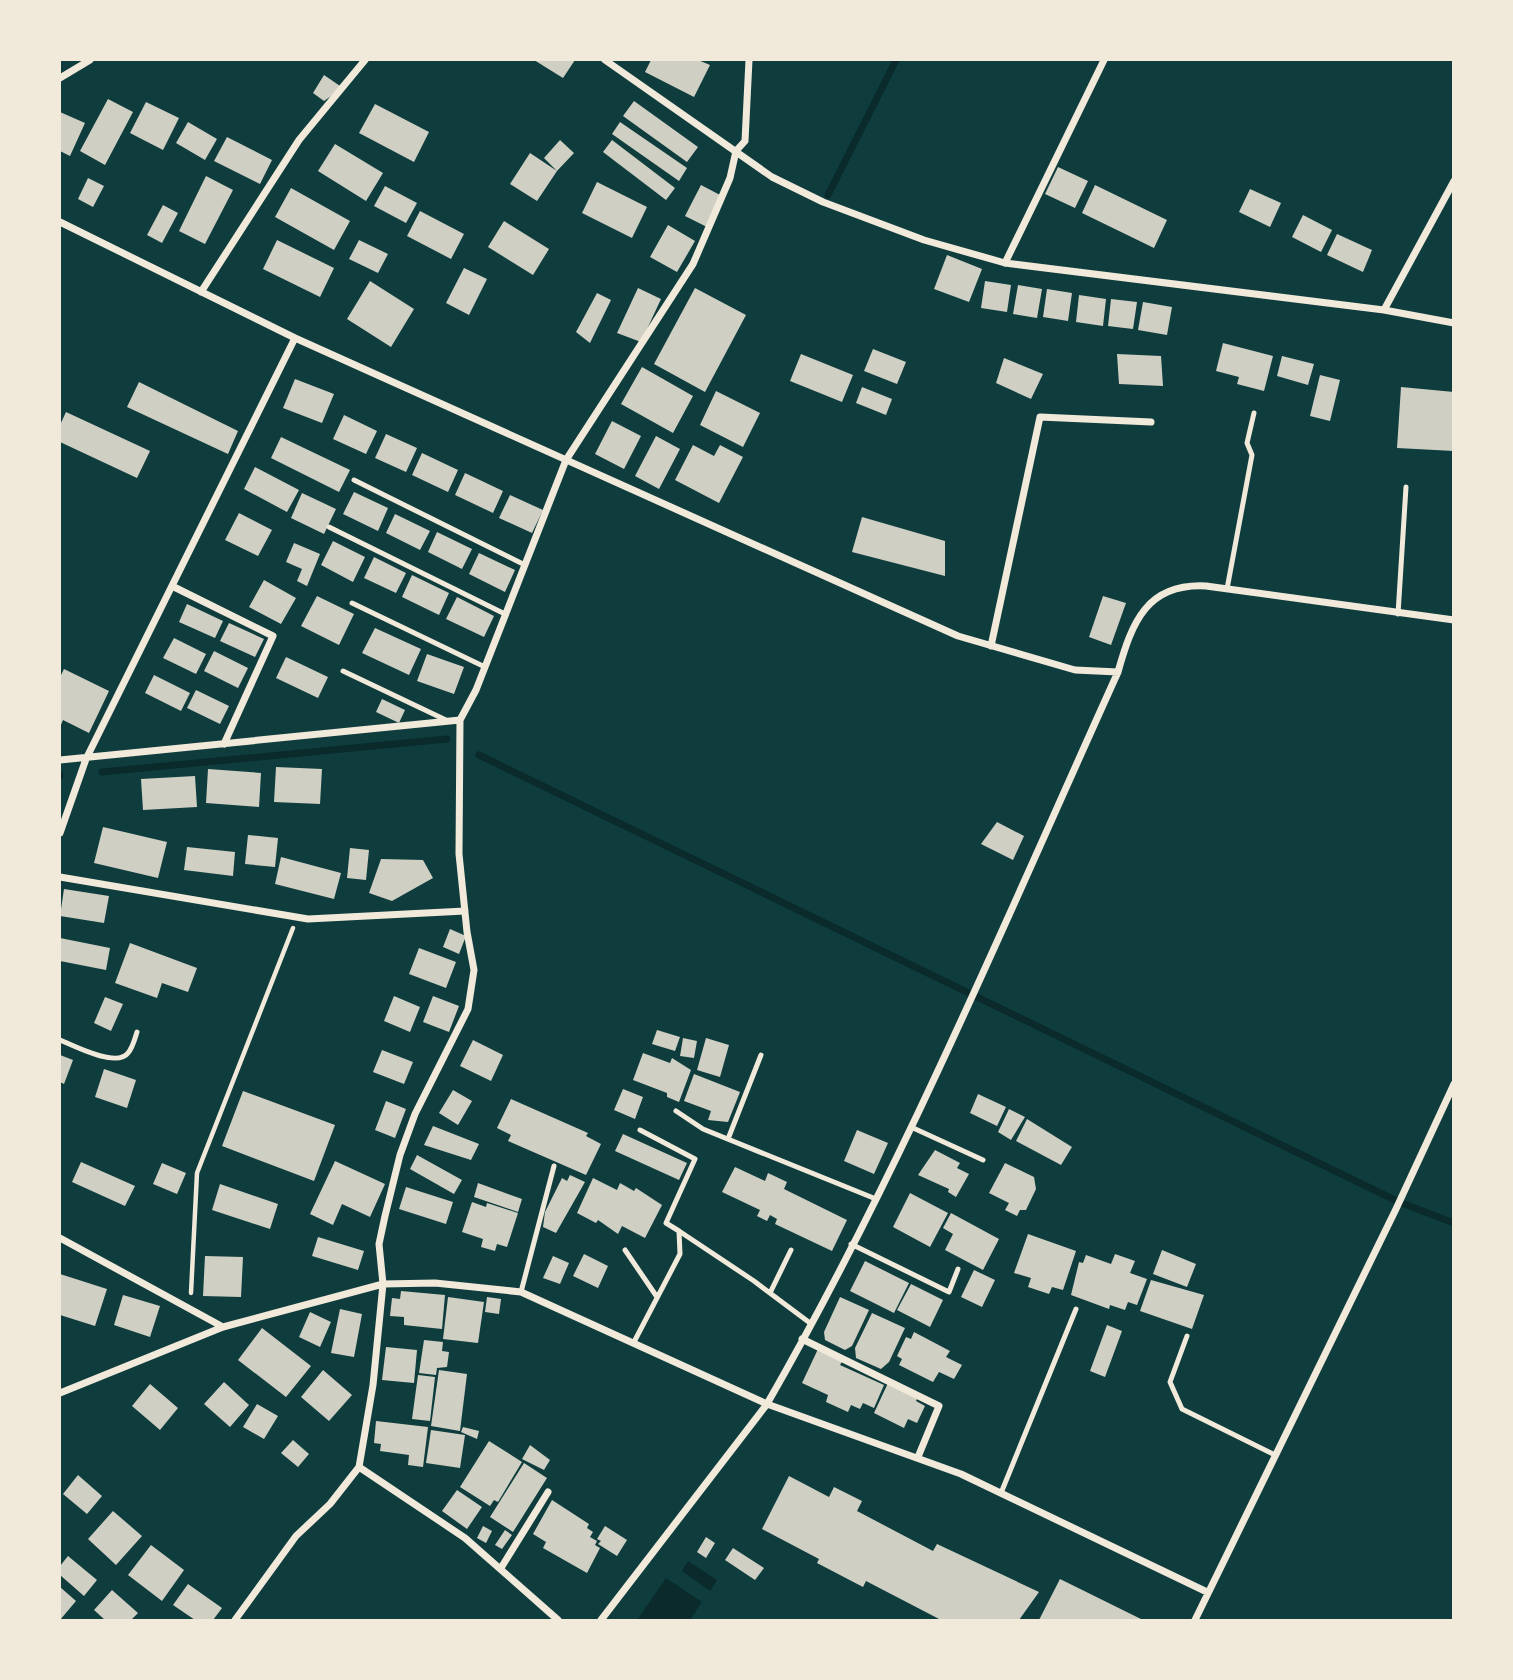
<svg xmlns="http://www.w3.org/2000/svg" width="1513" height="1680" font-family="'Times New Roman',serif">
	<rect width="100%" height="100%" fill="#0f3d3e"/>
	<path fill="#0a2a2b" d="M688,1561l29,19 -7,11 -28,-20z
		M666,1578l36,24 -12,18h-53z"/>
	<g fill="none" stroke-linecap="round" stroke-linejoin="round">
		<path stroke="#0a2a2b" stroke-width="7" d="M828,195l68,-135
			M479,755l920,447 55,21
			M102,772l345,-33
			M60,776v-1"/>
	</g>
	<path fill="#cfcfc3" d="M534,60h41l-12,18z
		M651,60h47l12,5 -16,32 -49,-25z
		M324,75l19,13 -19,13 -11,-8z
		M108,99l25,13 -28,53 -25,-14z
		M634,101l64,46 -11,15 -64,-46z
		M146,102l33,16 -16,32 -33,-17z
		M375,104l54,28 -15,30 -55,-29z
		M60,112l25,11 -15,33 -10,-5z
		M188,122l29,17 -12,21 -29,-17z
		M620,122l67,46 -8,13 -67,-47z
		M227,137l45,23 -12,24 -46,-23z
		M560,140l14,13 -17,18 -13,-13z
		M612,140l63,48 -9,12 -63,-48z
		M335,144l48,29 -17,28 -48,-30z
		M530,153l27,18 -20,30 -27,-17z
		M1058,167l30,14 -13,27 -30,-14z
		M206,176l27,14 -28,54 -26,-13z
		M88,178l16,8 -11,21 -15,-8z
		M597,182l50,25 -15,31 -50,-25z
		M701,185l21,11 -15,31 -22,-11z
		M1095,185l72,35 -13,28 -72,-35z
		M385,186l32,17 -11,20 -32,-17z
		M291,188l59,33 -16,29 -59,-33z
		M1250,189l31,14 -11,24 -31,-15z
		M163,205l15,8 -16,30 -15,-8z
		M420,211l44,23 -13,25 -44,-23z
		M1303,215l29,15 -11,22 -29,-15z
		M504,221l45,28 -16,26 -45,-28z
		M668,225l27,16 -18,31 -27,-15z
		M1337,234l35,16 -9,22 -36,-17z
		M277,240l57,28 -14,29 -57,-28z
		M359,240l29,14 -10,19 -29,-14z
		M947,255l35,14 -13,33 -35,-13z
		M464,268l23,11 -18,36 -23,-12z
		M370,281l44,28 -23,38 -44,-28z
		M985,281l26,4 -4,27 -26,-4z
		M1018,285l24,4 -5,29 -24,-4z
		M638,288l23,11 -20,43 -24,-9z
		M695,288l51,27 -41,77 -51,-28z
		M1047,289l25,4 -4,28 -25,-4z
		M597,293l14,7 -21,43 -14,-11z
		M1079,295l27,4 -3,27 -27,-4z
		M1111,299l26,3 -4,27 -25,-3z
		M1143,302l29,5 -5,28 -29,-5z
		M1223,343l50,13 -9,35 -27,-7 2,-7 -23,-6z
		M873,349l33,13 -9,22 -33,-13z
		M801,354l52,21 -11,27 -52,-21z
		M1117,354l44,2 2,30 -44,-2z
		M1282,356l32,8 -6,21 -31,-9z
		M1004,358l39,16 -12,25 -35,-16z
		M642,367l51,29 -20,37 -52,-29z
		M1320,375l20,5 -10,41 -20,-5z
		M295,379l39,15 -12,29 -39,-15z
		M139,382l99,49 -10,23 -101,-47z
		M862,387l30,12 -6,16 -30,-12z
		M1401,387l53,5v59l-57,-3z
		M716,391l44,22 -17,34 -43,-22z
		M66,412l84,39 -13,27 -77,-36v-17z
		M344,415l33,16 -11,23 -33,-15z
		M612,421l29,15 -17,33 -29,-15z
		M386,434l31,14 -11,24 -31,-14z
		M656,436l24,13 -21,40 -24,-13z
		M281,437l69,33 -11,22 -68,-34z
		M693,445l21,11 6,-11 23,12 -24,46 -44,-23z
		M422,453l36,17 -10,22 -36,-17z
		M255,467l44,23 -12,22 -43,-23z
		M465,473l38,18 -10,22 -38,-18z
		M354,492l34,16 -10,23 -35,-17z
		M302,493l34,16 -12,25 -33,-16z
		M510,495l33,15 -11,23 -33,-15z
		M239,513l33,17 -14,26 -33,-16z
		M395,514l35,17 -10,19 -34,-17z
		M862,517l83,24v35l-93,-24z
		M437,532l35,17 -10,20 -34,-17z
		M333,541l32,16 -12,25 -32,-17z
		M294,543l26,11 -13,32 -10,-5 5,-12 -16,-7z
		M479,553l36,17 -10,22 -36,-18z
		M374,557l32,16 -10,20 -32,-15z
		M412,575l37,18 -10,22 -37,-18z
		M264,580l32,18 -15,26 -32,-17z
		M317,596l37,18 -15,31 -38,-19z
		M1103,596l23,7 -15,42 -22,-8z
		M457,597l37,19 -10,21 -38,-18z
		M187,604l36,17 -8,17 -36,-16z
		M229,623l35,16 -9,18 -35,-16z
		M375,628l46,21 -12,26 -47,-22z
		M174,638l32,16 -10,20 -33,-16z
		M214,651l34,17 -10,20 -34,-17z
		M427,654l37,13 -10,27 -37,-13z
		M286,657l42,20 -10,21 -42,-20z
		M64,669l45,22 -20,42 -26,-13 -3,7v-50z
		M154,675l36,18 -9,18 -36,-18z
		M196,690l33,16 -9,18 -33,-16z
		M382,699l23,11 -6,13 -23,-11z
		M276,767l46,2 -2,35 -46,-2z
		M208,769l53,4 -2,34 -53,-4z
		M195,776l2,31 -54,3 -2,-31z
		M997,822l27,14 -11,24 -32,-16z
		M103,827l64,15 -9,36 -64,-15z
		M248,835l30,3 -3,29 -30,-3z
		M187,847l48,5 -2,24 -49,-6z
		M350,848l19,2 -3,30 -19,-2z
		M281,857l60,16 -7,26 -59,-15z
		M381,859l42,1 10,18 -41,23 -23,-8z
		M64,889l45,7 -5,27 -44,-7z
		M450,929l16,7 -7,18 -16,-7z
		M60,938l50,10 -4,22 -46,-9z
		M130,943l67,25 -9,24 -26,-9 -5,15 -42,-15z
		M419,948l37,14 -10,26 -37,-14z
		M394,996l26,11 -10,25 -26,-11z
		M433,996l26,10 -10,26 -26,-10z
		M105,997l18,7 -12,27 -17,-8z
		M657,1030l23,7 -5,14 -23,-7z
		M683,1038l14,3 -3,17 -14,-2z
		M706,1038l23,7 -9,32 -23,-7z
		M473,1040l30,15 -12,26 -31,-15z
		M382,1050l31,12 -9,22 -31,-12z
		M643,1053l27,10 2,-5 19,12 -12,32 -12,-5v-4l-34,-13z
		M60,1055l13,5 -9,24 -4,-2z
		M104,1069l32,11 -9,28 -32,-11z
		M694,1074l46,18 -12,30 -20,-2 3,-9 -27,-10z
		M623,1089l20,8 -8,22 -21,-9z
		M453,1090l19,11 -14,24 -19,-12z
		M243,1091l92,34 -21,56 -92,-35z
		M978,1094l28,13 -9,19 -27,-13z
		M511,1099l77,34 -2,3 15,8 -15,31 -78,-34 3,-6 -14,-7z
		M386,1101l20,8 -11,29 -20,-8z
		M1009,1109l16,8 -14,23 -13,-8z
		M1027,1119l45,28 -11,18 -45,-24z
		M433,1126l46,18 -8,16 -47,-15z
		M857,1130l31,13 -14,31 -30,-13z
		M623,1134l64,29 -8,17 -64,-29z
		M935,1150l25,13 -3,5 12,6 -13,23 -8,-5 1,-3 -31,-14z
		M417,1155l45,25 -8,14 -44,-25z
		M335,1161l50,23 -15,33 -28,-13 -9,21 -23,-11z
		M81,1162l54,24 -10,20 -53,-24z
		M162,1163l24,10 -9,21 -24,-10z
		M1005,1163l29,14 2,12 -10,21h-6l-3,6 -12,-6 4,-7 -20,-10z
		M735,1167l30,14 3,-8 19,9 -3,7 63,31 -15,31 -57,-27 2,-5 -7,-4 -3,6 -10,-5 3,-6 -38,-18z
		M570,1175l15,7 -29,51 -13,-6 2,-15 17,-34 5,3z
		M593,1178l24,12 3,-7 14,8 2,-3 26,17 -17,33 -23,-12 -4,8 -20,-14 -2,3 -19,-10z
		M478,1183l44,16 -4,13 -44,-15z
		M220,1184l58,20 -8,25 -58,-19z
		M406,1187l47,15 -7,22 -47,-15z
		M910,1193l38,20 -18,34 -37,-20z
		M472,1202l14,5 1,-4 31,10 -11,34 -10,-3 -2,7 -14,-4 2,-8 -21,-7z
		M951,1213l48,26 -16,31 -38,-20 8,-16 -10,-6z
		M1028,1234l48,17 -13,39 -11,-3 -3,7 -21,-7 3,-9 -17,-5z
		M318,1237l46,14 -6,19 -46,-14z
		M1162,1250l34,14 -9,23 -34,-13z
		M584,1254l24,12 -10,22 -25,-12z
		M1115,1254l20,7 -5,12 17,6 -10,26 -9,-3 -3,8 -15,-5 -1,4 -38,-14 8,-33 4,1 3,-8 25,9z
		M205,1256l38,1 -2,40 -38,-1z
		M553,1256l16,7 -9,21 -17,-6z
		M865,1261l44,22 -15,30 -44,-22z
		M974,1270l21,10 -13,27 -21,-10z
		M60,1274l47,15 -12,37 -35,-11z
		M1151,1280l53,15 -12,34 -52,-18z
		M911,1284l32,16 -13,27 -33,-17z
		M401,1291l44,4 -3,34 -38,-4v-8l-14,-1 2,-18 8,1z
		M123,1295l37,11 -10,31 -36,-12z
		M448,1297l36,5 -6,41 -35,-4z
		M487,1297l14,2 -2,15 -14,-2z
		M840,1297l29,13 -17,36 -7,4 -20,-10 -1,-8z
		M340,1309l22,5 -8,43 -23,-4z
		M310,1312l21,10 -11,25 -21,-10z
		M872,1313l33,15 -16,34 -8,7 -25,-11 -1,-10z
		M1107,1325l15,6 -17,46 -15,-6z
		M262,1328l49,38 -25,31 -48,-37z
		M914,1332l36,19 -4,6 16,8 -8,14 -15,-7 -6,10 -34,-17 3,-6 -5,-3 9,-19 5,2z
		M424,1340l19,2 -1,9 7,1 -2,15 -10,1 -1,7 -17,-2z
		M386,1347l31,3 -3,33 -32,-3z
		M818,1349l25,11 -3,5 44,20 -10,23 -11,-5 -3,6 -9,-4 -3,7 -22,-10 2,-7 -26,-12z
		M323,1370l29,25 -23,26 -28,-24z
		M439,1370l28,4 -7,57 -29,-5z
		M418,1375l17,2 -5,44 -18,-2z
		M224,1382l25,23 -19,22 -26,-23z
		M888,1383l30,14 -2,4 9,5 -8,17 -9,-4 -4,9 -30,-15z
		M150,1384l28,24 -18,22 -28,-24z
		M257,1404l21,12 -14,23 -21,-12z
		M376,1421l52,6 -5,40 -15,-2 1,-10 -29,-4 1,-7 -7,-1z
		M463,1427l16,4 -2,8 -16,-7z
		M431,1430l34,5 -5,33 -34,-5z
		M293,1440l16,14 -11,13 -17,-14z
		M489,1441l33,21 -24,40 -4,-2 -4,6 -30,-19z
		M530,1445l20,15 -6,10 -22,-11z
		M524,1463l23,15 -34,54 -23,-15z
		M78,1475l24,21 -15,18 -24,-20z
		M789,1476l40,21 5,-10 28,14 -5,10 76,40 4,-7 102,48 -20,28h-78l-75,-39 -3,6 -46,-24 2,-4 -57,-30z
		M457,1490l25,17 -15,22 -25,-18z
		M552,1500l37,24 -2,4 6,4 -3,5 7,4 -2,4 5,3 -13,25 -44,-25 3,-6 -13,-8z
		M113,1511l29,25 -26,29 -28,-26z
		M483,1526l9,5 -6,12 -9,-5z
		M605,1526l22,14 -10,16 -19,-12 3,-3 -4,-2z
		M505,1530l7,5 -10,14 -7,-4z
		M706,1537l9,6 -9,15 -9,-6z
		M151,1545l33,25 -22,31 -34,-26z
		M733,1548l31,20 -9,12 -30,-20z
		M68,1556l29,24 -13,16 -24,-21v-9z
		M1060,1579l83,41h-104z
		M188,1584l34,24 -9,12h-18l-22,-15z
		M60,1587l16,14 -16,19z
		M112,1590l26,23 -7,7h-26l-11,-10z"/>
	<g fill="none" stroke-linecap="round" stroke-linejoin="round">
		<path stroke="#f1e9da" stroke-width="4.5" d="M191,1293l6,-120 96,-245"/>
		<path stroke="#f1e9da" stroke-width="5" d="M354,480l171,85
			M329,527l176,87
			M1227,589l25,-134 -5,-12 7,-30
			M352,603l133,64
			M1398,614l8,-127
			M343,671l105,50
			M60,1040c14,6 57,28 68,13 5,-6 7,-15 9,-21
			M676,1111l27,18 173,70
			M911,1127l72,33
			M728,1139l33,-84
			M679,1231l75,50 56,42
			M851,1244l98,48 9,-23
			M625,1250l32,47
			M521,1292l33,-126
			M770,1293l21,-43
			M1187,1336l-17,46 12,27 93,46
			M634,1342l46,-88 -1,-23 -13,-8 29,-64 -55,-29
			M1001,1493l75,-184"/>
		<path stroke="#f1e9da" stroke-width="7" d="M605,60l167,117 51,25 101,38 81,23 379,47 70,13
			M60,78l30,-18
			M60,222l235,116 663,298 117,34 43,2
			M1005,263l99,-203
			M201,292l98,-152 66,-80
			M1384,310l70,-129
			M172,586l101,50 -49,108
			M991,646l49,-229 111,5
			M60,760l400,-40
			M60,833l26,-74 209,-421
			M60,877l248,42 157,-8
			M60,1238l163,89
			M802,1339l137,67 -21,51
			M60,1393l163,-66 160,-43 52,-1 86,9 246,112 194,70 246,118
			M359,1467l106,71 93,82
			M501,1568l47,-76
			M235,1620l61,-84 34,-32 29,-37 14,-82 10,-101 -4,-40 6,-28 15,-61 15,-41 53,-105 6,-39 -7,-38 -8,-78 1,-134 16,-30 90,-230 127,-196 37,-86 6,-27 9,-10 4,-81
			M601,1620l166,-216c134,-233 240,-487 351,-732 14,-50 29,-89 88,-86l248,34
			M1195,1620l201,-411 58,-125"/>
	</g>
	<rect width="1513" height="1680" fill="none" stroke="#f1e9da" stroke-width="122"/>
</svg>
